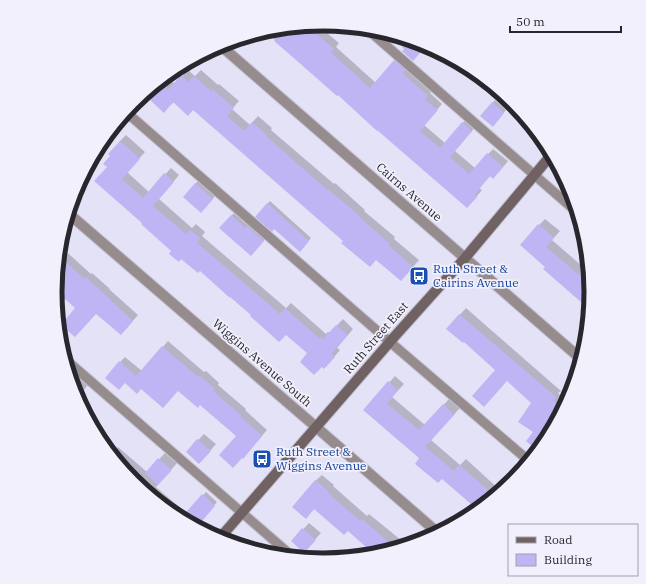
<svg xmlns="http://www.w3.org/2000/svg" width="646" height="584" font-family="'IBM Plex Serif',serif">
	<rect width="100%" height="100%" fill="#e4e2f6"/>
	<path fill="#0003" d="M317,25l22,18 -3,4 40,36 24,-28 33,35 -3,3 12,11 -18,21 21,18 23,-26 9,8 -22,26 20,17 18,-19 15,12 -9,11 -8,3 -12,13 3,2 -9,11 -135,-107 -1,1 -72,-64 6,-2z
		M392,34l34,10 1,1 -22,3v-3z
		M188,70l7,6 6,-6 17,15 1,-1 20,17 -7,8 18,16 8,-9 14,12 -1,2 63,54 1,-1 30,27 -1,1 31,26 -1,2 25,21 -12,14 -63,-33 -151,-132 -19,-7 -10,9 -12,-11 18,-20 5,4z
		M495,100l11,10 -11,13 -3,-20z
		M516,106l9,12 -11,-10z
		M126,135l19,17 -18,20 22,20 22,-24 8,7 -20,24 33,29 4,-4 9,8 -3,4 84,72 5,-5 35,31 2,-2 2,1 13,-14 10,10 -16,19 3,2 -10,12 -22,-9 -22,-19 -34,-20 -52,-44 -27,-19 -30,-28 -35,-56 3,-11 9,-15z
		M198,181l17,15 -11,13 -9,-25z
		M270,201l41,37 -9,10 -35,-44z
		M234,213l15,13 2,-2 16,13 -14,15 -22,-36z
		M545,219l15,12 -8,9 37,32 2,20 -2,16 -44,-39 1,-2 -7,-42z
		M60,246l31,28 1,-1 18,16h-1l29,26 -12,14 -30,-17 -19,-4 -22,-19z
		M466,308l95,83 -3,2 9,8 -14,26 -18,5 -3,-29 -36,-33 -32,-29 -17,-12z
		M168,341l36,31 2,-1 13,12 -1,2 28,24 -1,1 22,20 -19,22 -11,-17 -37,-31 -22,-14 -15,16 -43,-44 5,-5 17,14z
		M75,374l13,11 -11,13 -7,-20z
		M395,376l9,8 -12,13 33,28 24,-26 11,9 -29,32 29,25 6,-6 35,32 -23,19 -57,-52 -57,-48z
		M204,434l12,10 -11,13 -7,-17z
		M118,447l29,25 18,-19 12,10 -21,24 28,24 -5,5 3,3 -8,-4 -41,-34 -22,-27z
		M322,475l12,10 -1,1 34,30 2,-2 38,31 -32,10 -7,-8 -20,-17 -33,-22 -9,9 9,-36z
		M206,492l11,10 -10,12 -15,-7z
		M309,523l12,10 -11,12 -18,-4z"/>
	<path fill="#bfb5f5" d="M295,27l9,8 6,-7 24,21 -3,4 39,35 24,-28 11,10 -2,4 25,22 -3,4 13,10 -18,21 20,17 22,-26 10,9 -22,26 19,17 18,-21 16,14 -10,12 -3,-3 -15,18 2,3 -10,11 -90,-78v1l-39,-36 -1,1 -49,-43 -14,-12 2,-2 -10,-9 5,-1z
		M409,39l18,6 -14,16 -11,-10 2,-2 -2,-2z
		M181,75l7,7 6,-6 17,15 1,-2 22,19 -7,8 17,15 8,-9 15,13 -1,1 61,54 1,-1 32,27 -1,1 31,27 -2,1 25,22 -12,14 -25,-21 -6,7 -29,-24 2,-2 -150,-131 -5,6 -15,-14 -9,11 -14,-13 13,-14 5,4z
		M492,102l12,11 -11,14 -13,-11z
		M120,141l20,18 -18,20 21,19 21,-25 10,9 -21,24 33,28 4,-4 10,8 -3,5 83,71 5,-6 35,31 1,-2 2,2 13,-14 12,10 -13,14 -3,5 3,3 -11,12 -2,-2 -8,8 -14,-13 7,-9 -21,-18 -7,7 -29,-26 1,-1 -21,-18v1l-30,-27 -2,2 -17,-14 -2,3 -10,-8 2,-3 -30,-27 1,-1 -48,-42 13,-14 -4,-3 7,-8 -2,-2z
		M195,183l18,16 -12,14 -18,-16z
		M267,203l42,38 -9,11 -26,-23 -2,3 -17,-15z
		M231,215l14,13 2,-2 17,15 -13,15 -32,-28z
		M538,224l16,14 -8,9 44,37 1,8 -2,17 -46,-40 2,-2 -25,-22z
		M59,256l25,23 2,-2 47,44 -12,14 -25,-21 -21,23 -14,-12 14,-17 -20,-18z
		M459,314l97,83 -3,3 10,8 -10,20 -18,21 -9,-8 7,-9 -15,-10 13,-19 -24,-22 -23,26 -12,-11 23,-26 -31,-28 -1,1 -17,-14z
		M162,346l36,31 2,-1 15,13 -2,2 28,24 -1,1 22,20 -19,23 -1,-1 -9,10 -14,-13 17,-19 -36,-31 -2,3 -20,-17 -15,17 -22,-19 -4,5 -12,-11 -6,7 -14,-12 14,-17 17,15z
		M388,381l10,9 -11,14 32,26 24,-26 11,11 -29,32 29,24 5,-6 36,31 -17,14 -36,-31 -4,4 -23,-19 4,-6 -56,-48z
		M197,439l14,12 -12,13 -13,-12z
		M158,458l14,12 -14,15 -13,-12z
		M315,480l14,12 -1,1 32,28 2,-2 34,30 -21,6 -17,2 8,-10 -18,-16 -4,4 -30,-26 -8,10 -14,-12z
		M202,494l13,12 -18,21 -16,-9z
		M302,528l14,12 -12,13 -13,-12z"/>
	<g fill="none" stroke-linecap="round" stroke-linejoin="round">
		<g stroke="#c2c0d2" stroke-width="11">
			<path id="lane" d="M366,28l212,185
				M126,112l264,230 139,119
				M65,359l228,198"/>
		</g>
		<g stroke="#c2c0d2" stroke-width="12">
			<path id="street" d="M220,45l361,314
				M68,213l248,214 122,106"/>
		</g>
		<g stroke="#c2c0d2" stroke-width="12">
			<path id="secondary" d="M219,539l176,-203 70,-78 87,-104"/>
		</g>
		<use href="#lane" stroke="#968c8d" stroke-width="9"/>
		<use href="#street" stroke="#968c8d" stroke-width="10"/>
		<use href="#secondary" stroke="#706263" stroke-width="10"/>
	</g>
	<defs>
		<g id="bus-square" transform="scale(1)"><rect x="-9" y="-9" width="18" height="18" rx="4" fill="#1a4fb4" stroke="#f1f0fc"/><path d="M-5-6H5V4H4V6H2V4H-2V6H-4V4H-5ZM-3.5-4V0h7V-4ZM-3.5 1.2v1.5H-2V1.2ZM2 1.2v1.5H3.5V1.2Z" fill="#fff"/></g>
	</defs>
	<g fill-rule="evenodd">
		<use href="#bus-square" x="419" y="276"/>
		<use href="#bus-square" x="262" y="459"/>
	</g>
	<g text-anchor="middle" stroke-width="3.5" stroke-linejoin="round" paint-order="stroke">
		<g font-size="12" fill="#28272e" stroke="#f1f0fc">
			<text transform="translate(409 192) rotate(41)" y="4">Cairns Avenue</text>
			<text transform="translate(376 338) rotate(-49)" y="4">Ruth Street East</text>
			<text transform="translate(262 363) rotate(41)" y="4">Wiggins Avenue South</text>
		</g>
		<g font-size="12" fill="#164399" stroke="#f1f0fc" text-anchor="start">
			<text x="433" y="273">Ruth Street &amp;<tspan x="433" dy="14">Cairins Avenue</tspan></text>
			<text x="276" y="456">Ruth Street &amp;<tspan x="276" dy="14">Wiggins Avenue</tspan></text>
		</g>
	</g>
	<path d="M0 0H646V584H0ZM62 292a261 261 0 1 1 522 0a261 261 0 1 1-522 0Z" fill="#f1f0fc" fill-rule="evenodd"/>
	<path fill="none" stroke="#28272e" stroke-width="5" d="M62 292a261 261 0 1 1 522 0a261 261 0 1 1-522 0Z"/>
	<rect x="508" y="524" width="130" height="52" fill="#f1f0fc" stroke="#a1a0aa"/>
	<rect x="516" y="537" width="20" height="6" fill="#706263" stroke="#a1a0aa"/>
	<text x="544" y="544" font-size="12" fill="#28272e">Road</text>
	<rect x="516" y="554" width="20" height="12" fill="#bfb5f5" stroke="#a1a0aa"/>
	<text x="544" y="564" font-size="12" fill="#28272e">Building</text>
	<path d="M510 26v6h111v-6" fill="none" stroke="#28272e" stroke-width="2"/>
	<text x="516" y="26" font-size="12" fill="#28272e" stroke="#f1f0fc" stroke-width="3" paint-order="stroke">50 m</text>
</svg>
